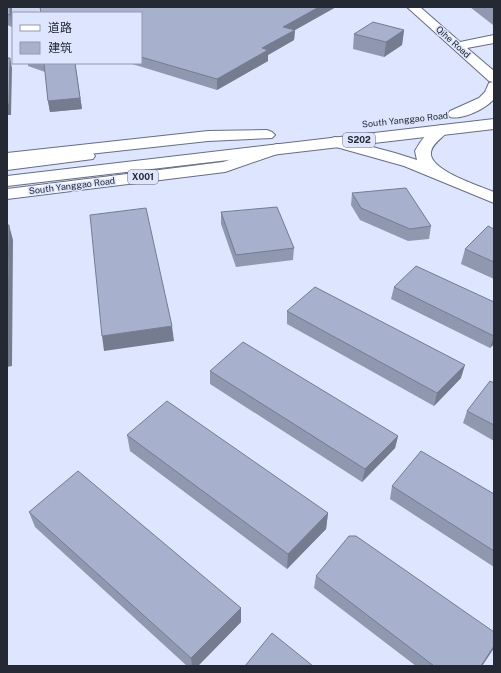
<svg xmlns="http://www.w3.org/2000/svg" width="501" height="673" font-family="'Public Sans','Noto Sans SC',sans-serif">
	<rect width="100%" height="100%" fill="#dde6fe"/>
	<path fill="#ccd7f2" d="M7,7h42l-15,6h-21v8l-6,3z"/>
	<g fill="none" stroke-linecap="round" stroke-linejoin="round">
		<g stroke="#656e87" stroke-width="2">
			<path id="minor" d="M407,7h13l40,35 34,-7v8l-27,5 27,23v28c-9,10 -31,21 -44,18l-2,-3 2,-3 29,-13 6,-6 4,-9 4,-1 -4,-1z
				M441,125l5,2 3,3c-5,7 -17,13 -18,22 -3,18 49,34 63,40v11l-90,-37 -75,-21 -2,-3 2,-3 6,-2 60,16 22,7 -2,-9c5,-10 15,-23 26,-26z"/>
		</g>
		<g stroke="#656e87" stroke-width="2">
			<path id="major" d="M267,130l5,2 3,3 -3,3 -64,3 -201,22v-10l201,-22z
				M277,144l6,2 2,3 -2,3 -58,20 -218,27v-10l216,-27z"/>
		</g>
		<g stroke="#656e87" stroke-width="2">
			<path id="highway" d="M494,119v10l-487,57v-10z
				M87,151l6,2 2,3 -2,3 -86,11v-10z"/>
		</g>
		<use href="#minor" fill="#fff" fill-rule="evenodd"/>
		<use href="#major" fill="#fff" fill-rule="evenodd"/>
		<use href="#highway" fill="#fff" fill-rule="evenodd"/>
	</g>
	<path fill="#9098b0" d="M7,7h5v20l-5,-2z
		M40,7h296l-41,23 -1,10 -26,15v6l-51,29 -88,-27h12v-50z
		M470,7h24v18h-1z
		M404,30l-2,15 -18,12 -31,-8 1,-15z
		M28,63h47l7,46 -32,3 -2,-11 -3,-29 -17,-6z
		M352,193l79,33 -2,13 -21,2 -48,-21 -9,-15z
		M221,212l73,36 -1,12 -57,7 -15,-43z
		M494,229v50l-33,-15 4,-15z
		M394,287l100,15v42l-4,4 -99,-49z
		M287,311l174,67 -27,28 -147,-82z
		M210,371l188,65 -3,12 -33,34 -152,-98z
		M494,383v58l-31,-18 4,-12z
		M127,435l201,78 -2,16 -39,40 -157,-118z
		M392,486l102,8v73l-104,-68z
		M29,512l212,110 -43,44h-11l-152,-139z
		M316,576l178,56v16l-12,18h-66l-102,-78z"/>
	<path fill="#757c90" d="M10,7h2v20l-2,-12z
		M319,7h17l-41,23 -1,10 -26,15v6l-51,29v-11l45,-31 21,-21z
		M404,30l-2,15 -18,12 2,-15z
		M10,58l2,10 -1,47h-4z
		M75,63l7,46 -32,3 -2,-11z
		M9,225l4,15 -1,126 -5,1v-34z
		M172,326l2,15 -70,10 -2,-15z
		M494,336v8l-4,4z
		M465,365l-4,13 -27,28 3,-13z
		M398,436l-3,12 -33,34 3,-13z
		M328,513l-2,16 -39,40 1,-15z
		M241,608v14l-43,44h-6l-1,-8z
		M494,646v2l-12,18h-1z"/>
	<path fill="#a7b1cd" stroke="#757c90" d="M7,7h3v8l-3,-1z
		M40,7h279l-36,20 12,3 -33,18 6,2 -51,29 -76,-22v-44h-100z
		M373,22l31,8 -18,12 -32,-8z
		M7,58h3l-1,46h-2z
		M44,63h31l5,35 -32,3z
		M406,188l25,38 -21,3 -49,-21 -9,-15z
		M277,207l17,41 -58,7 -15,-43z
		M146,208l26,118 -70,10 -12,-121z
		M7,225h2l-2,108z
		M488,226l6,3v33l-29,-13z
		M416,266l78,36v34l-100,-49z
		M315,287l150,78 -28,28 -150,-82z
		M243,342l155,94 -33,33 -155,-98z
		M490,381l4,2v42l-27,-14z
		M167,401l161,112 -40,41 -161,-119z
		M421,451l73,43v57l-102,-65z
		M78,471l163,137 -50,50 -162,-146z
		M349,536h7l138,96v14l-13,20h-47l-118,-90z
		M272,633l41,33h-68z"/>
	<g text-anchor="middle" stroke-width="3" stroke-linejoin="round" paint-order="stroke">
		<g font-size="9" fill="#252933" stroke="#dde6fe">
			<text transform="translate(453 42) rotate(42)" y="3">Qihe Road</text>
			<text transform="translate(405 120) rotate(-6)" y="3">South Yanggao Road</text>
			<text transform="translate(72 186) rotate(-7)" y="3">South Yanggao Road</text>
		</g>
		<g fill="#dde6fe" stroke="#5c6270" stroke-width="1">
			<rect x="343" y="133" width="32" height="14" rx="3"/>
			<rect x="128" y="170" width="30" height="14" rx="3"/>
		</g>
		<g font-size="9" font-weight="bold" fill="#252933">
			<text x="359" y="143">S202</text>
			<text x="143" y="180">X001</text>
		</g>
	</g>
	<rect width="501" height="673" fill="none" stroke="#252933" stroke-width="16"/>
	<rect x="12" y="12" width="130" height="52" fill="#dde6fe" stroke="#939aad"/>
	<rect x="20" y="25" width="20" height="6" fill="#ffffff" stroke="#939aad"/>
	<text x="48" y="32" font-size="12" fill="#252933">道路</text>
	<rect x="20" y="42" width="20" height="12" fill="#a7b1cd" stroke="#939aad"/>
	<text x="48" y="52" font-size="12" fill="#252933">建筑</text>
</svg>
